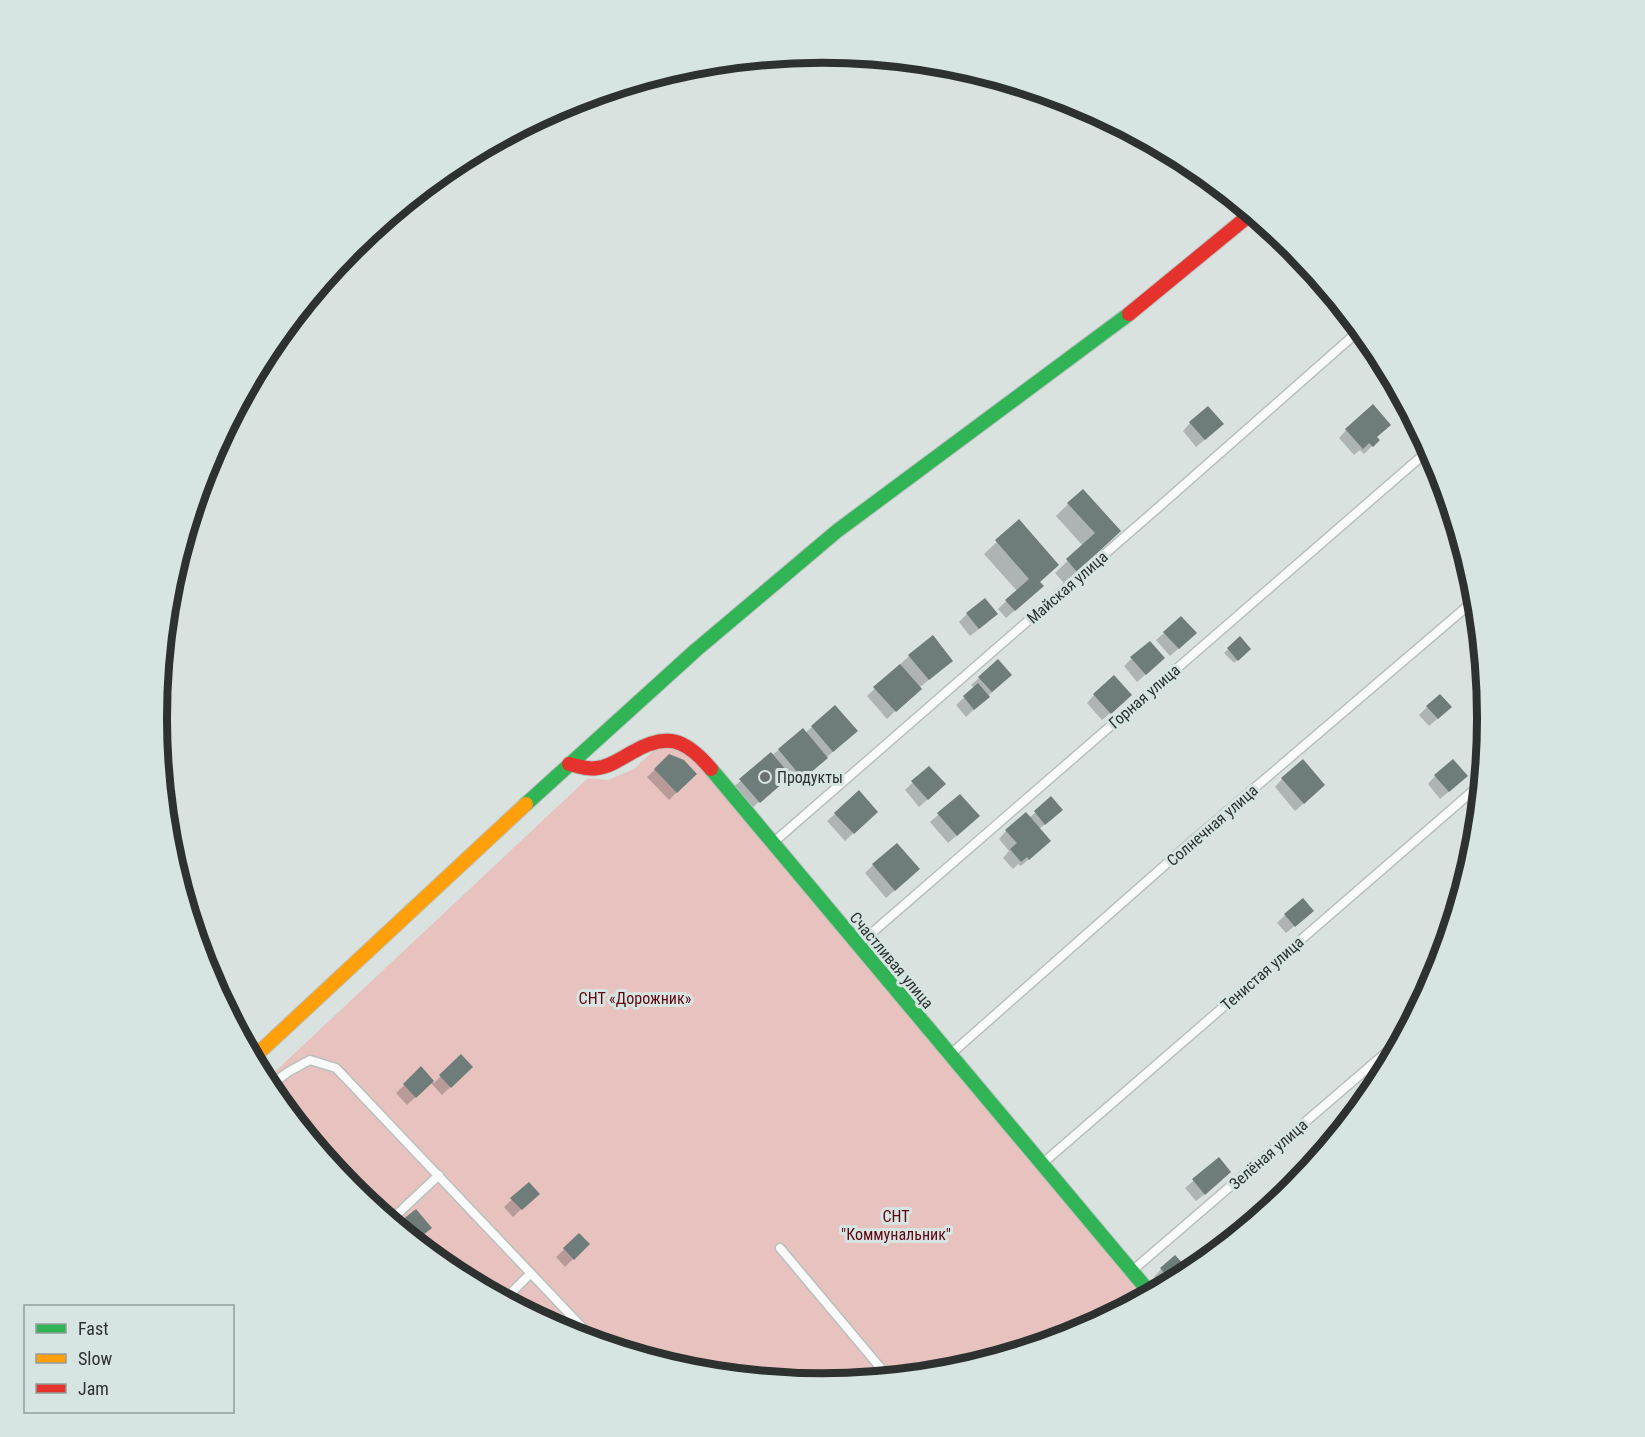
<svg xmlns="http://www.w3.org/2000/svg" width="1645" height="1437" font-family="'Roboto Condensed',sans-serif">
	<rect width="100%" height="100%" fill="#dae2e0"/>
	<path fill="#e7c2bf" d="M673,744l25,20 453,530 -74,40 -125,38 -130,12 -130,-12 -125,-38 -115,-62 -101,-83 -82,-101 -4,-7 323,-303 20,2 26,-11 22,-21z"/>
	<path fill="#0003" d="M1190,423l24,9 -18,15 -13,-16z
		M1346,430l29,7 3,3 -14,14 -4,-4 -6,5 -15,-17z
		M1068,504l39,39 -43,40 -9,-10 28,-27 -27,-30z
		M1019,521l20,62 -5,11 -28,24 -8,-9 19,-18 -33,-37z
		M967,614l21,8 -18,14 -11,-14z
		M1164,633l23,8 -17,15 -14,-16z
		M1240,638l9,11 -15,14 -10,-10z
		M909,656l34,12 -24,20 -32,31 -20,-23z
		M1131,659l24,7 -18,16 -13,-16z
		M979,678l23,5 -36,34 -10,-12 18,-17 -3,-3z
		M1094,695l28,8 -20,17 -15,-17z
		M835,707l13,32 -54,46 -7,-8 -36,32 -19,-21 71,-58 2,3z
		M1427,707l15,8 -13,11 -10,-11z
		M670,756l25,18 -26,26 -22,-23z
		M1435,776l23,8 -18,15 -12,-15z
		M1282,779l34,14 -21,18 -20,-24z
		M912,783l24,9 -17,15 -14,-17z
		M960,796l10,28 -22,19 -18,-21z
		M1051,799l2,19 -14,11 3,19 -21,18 -3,-2 -5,5 -10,-11 6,-7 -10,-12 7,-8 23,-13z
		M835,814l33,5 -23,22 -18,-20z
		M873,865l37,12 -24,21 -21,-25z
		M1285,915l19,3 -18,15 -9,-10z
		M461,1056l10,11 -29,28 -11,-12 -24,22 -11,-12 25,-24 13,14z
		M1219,1159l3,21 -26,21 -11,-13z
		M529,1184l9,9 -25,24 -9,-10z
		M403,1221l19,14 -7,6 -18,-14z
		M579,1235l9,9 -23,23 -9,-10z
		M1161,1269l16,7 -14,12 -9,-11z"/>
	<path fill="#6f7d7a" d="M1373,404l18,21 -14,12 3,3 -7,7 -4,-4 -6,6 -18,-20z
		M1208,406l16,18 -19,16 -16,-18z
		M1083,489l38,42 -44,41 -11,-13 29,-26 -28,-30z
		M1019,519l40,46 -19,17 4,4 -29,25 -10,-11 24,-21 -34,-39z
		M985,598l13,16 -19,15 -13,-16z
		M1181,616l16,17 -18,16 -16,-17z
		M933,635l20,26 -24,19 -21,-25z
		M1240,636l11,13 -13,12 -11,-13z
		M1150,641l15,17 -19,17 -16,-18z
		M998,659l14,16 -20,17 -14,-15z
		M900,664l22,25 -26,23 -23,-25z
		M1114,675l18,20 -21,19 -18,-20z
		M978,683l12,14 -16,13 -11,-14z
		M1440,694l12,13 -14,12 -12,-13z
		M835,705l23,26 -25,21 -22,-26z
		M803,728l25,30 -25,21 -25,-30z
		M771,752l20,24 -31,27 -21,-24z
		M669,754l15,6 13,14 -20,19 -23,-24z
		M1303,759l22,26 -21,19 -23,-26z
		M1453,759l15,17 -19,16 -15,-17z
		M929,766l17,18 -18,16 -17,-19z
		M859,790l19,22 -24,22 -20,-21z
		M960,794l20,22 -23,20 -20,-23z
		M1051,796l12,14 -18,15 -11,-14z
		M1026,812l25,29 -22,19 -2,-3 -6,5 -11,-13 7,-6 -12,-13z
		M897,843l23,26 -25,22 -23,-27z
		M1303,898l11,13 -19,16 -11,-13z
		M461,1054l12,13 -22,21 -12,-13z
		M421,1066l13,15 -18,17 -13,-14z
		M1219,1157l12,15 -26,23 -13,-16z
		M529,1182l11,12 -18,16 -12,-12z
		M416,1209l16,19 -14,11 -16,-19z
		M579,1233l11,11 -16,16 -11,-12z
		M1175,1255l12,13 -15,13 -12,-13z"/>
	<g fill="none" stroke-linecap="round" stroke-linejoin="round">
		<g stroke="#bac0be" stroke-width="11">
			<path id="lane" d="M775,841l385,-335 201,-177
				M859,944l571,-495
				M953,1052l237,-209 287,-245
				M268,1087l20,-15 22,-12 26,8 260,274
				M1043,1163l439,-380
				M390,1221l49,-46
				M780,1248l109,130
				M1133,1270l270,-232
				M504,1300l27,-27"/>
		</g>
		<g stroke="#bac0be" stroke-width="16">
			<path id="fast" d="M711,769l440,525
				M526,804l170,-154 141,-119 292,-217"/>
		</g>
		<g stroke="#bac0be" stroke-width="16">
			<path id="slow" d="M253,1058l273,-254"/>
		</g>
		<g stroke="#bac0be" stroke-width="16">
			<path id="jam" d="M1129,314l123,-101
				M569,764c10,2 17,6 28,4 12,-1 23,-9 34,-15 35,-21 54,-15 80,16"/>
		</g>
		<use href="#lane" stroke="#f9fbfa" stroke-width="8"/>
		<use href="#fast" stroke="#30b455" stroke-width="14"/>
		<use href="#slow" stroke="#ff9f0a" stroke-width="14"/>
		<use href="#jam" stroke="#e5322d" stroke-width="14"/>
	</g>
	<circle fill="#6a706e" stroke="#d6e5e1" stroke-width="2" cx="765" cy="777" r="6"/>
	<g text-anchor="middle" stroke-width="6" stroke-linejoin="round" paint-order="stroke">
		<g font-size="16" fill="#2d3231" stroke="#d6e5e1">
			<text transform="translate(1067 587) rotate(-41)" y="6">Майская улица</text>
			<text transform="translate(1144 696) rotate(-41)" y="6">Горная улица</text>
			<text transform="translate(1212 825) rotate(-41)" y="6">Солнечная улица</text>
			<text transform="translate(892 960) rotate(50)" y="6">Счастливая улица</text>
			<text transform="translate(1262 973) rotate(-41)" y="6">Тенистая улица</text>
			<text transform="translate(1268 1154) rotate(-41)" y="6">Зелёная улица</text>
		</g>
		<g font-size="16" fill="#2d3231" stroke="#d6e5e1" text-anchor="start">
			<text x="777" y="783">Продукты</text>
		</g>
		<g font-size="16" fill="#630411" stroke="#d6e5e1">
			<text x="635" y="1004">СНТ «Дорожник»</text>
			<text x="896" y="1222">СНТ<tspan x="896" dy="18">"Коммунальник"</tspan></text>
		</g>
	</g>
	<path d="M0 0H1645V1437H0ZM167 718a655 655 0 1 1 1310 0a655 655 0 1 1-1310 0Z" fill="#d6e5e1" fill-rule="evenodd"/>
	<path fill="none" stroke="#2d3231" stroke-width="8" d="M167 718a655 655 0 1 1 1310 0a655 655 0 1 1-1310 0Z"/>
	<rect x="24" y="1305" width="210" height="108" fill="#d6e5e1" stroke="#929d9b" stroke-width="1.5"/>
	<rect x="36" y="1324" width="30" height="9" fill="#30b455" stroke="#929d9b" stroke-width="1.5"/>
	<text x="78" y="1335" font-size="18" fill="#2d3231">Fast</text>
	<rect x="36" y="1354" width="30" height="9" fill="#ff9f0a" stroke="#929d9b" stroke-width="1.5"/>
	<text x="78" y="1365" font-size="18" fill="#2d3231">Slow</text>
	<rect x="36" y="1384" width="30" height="9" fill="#e5322d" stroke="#929d9b" stroke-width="1.5"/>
	<text x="78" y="1395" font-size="18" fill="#2d3231">Jam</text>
</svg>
